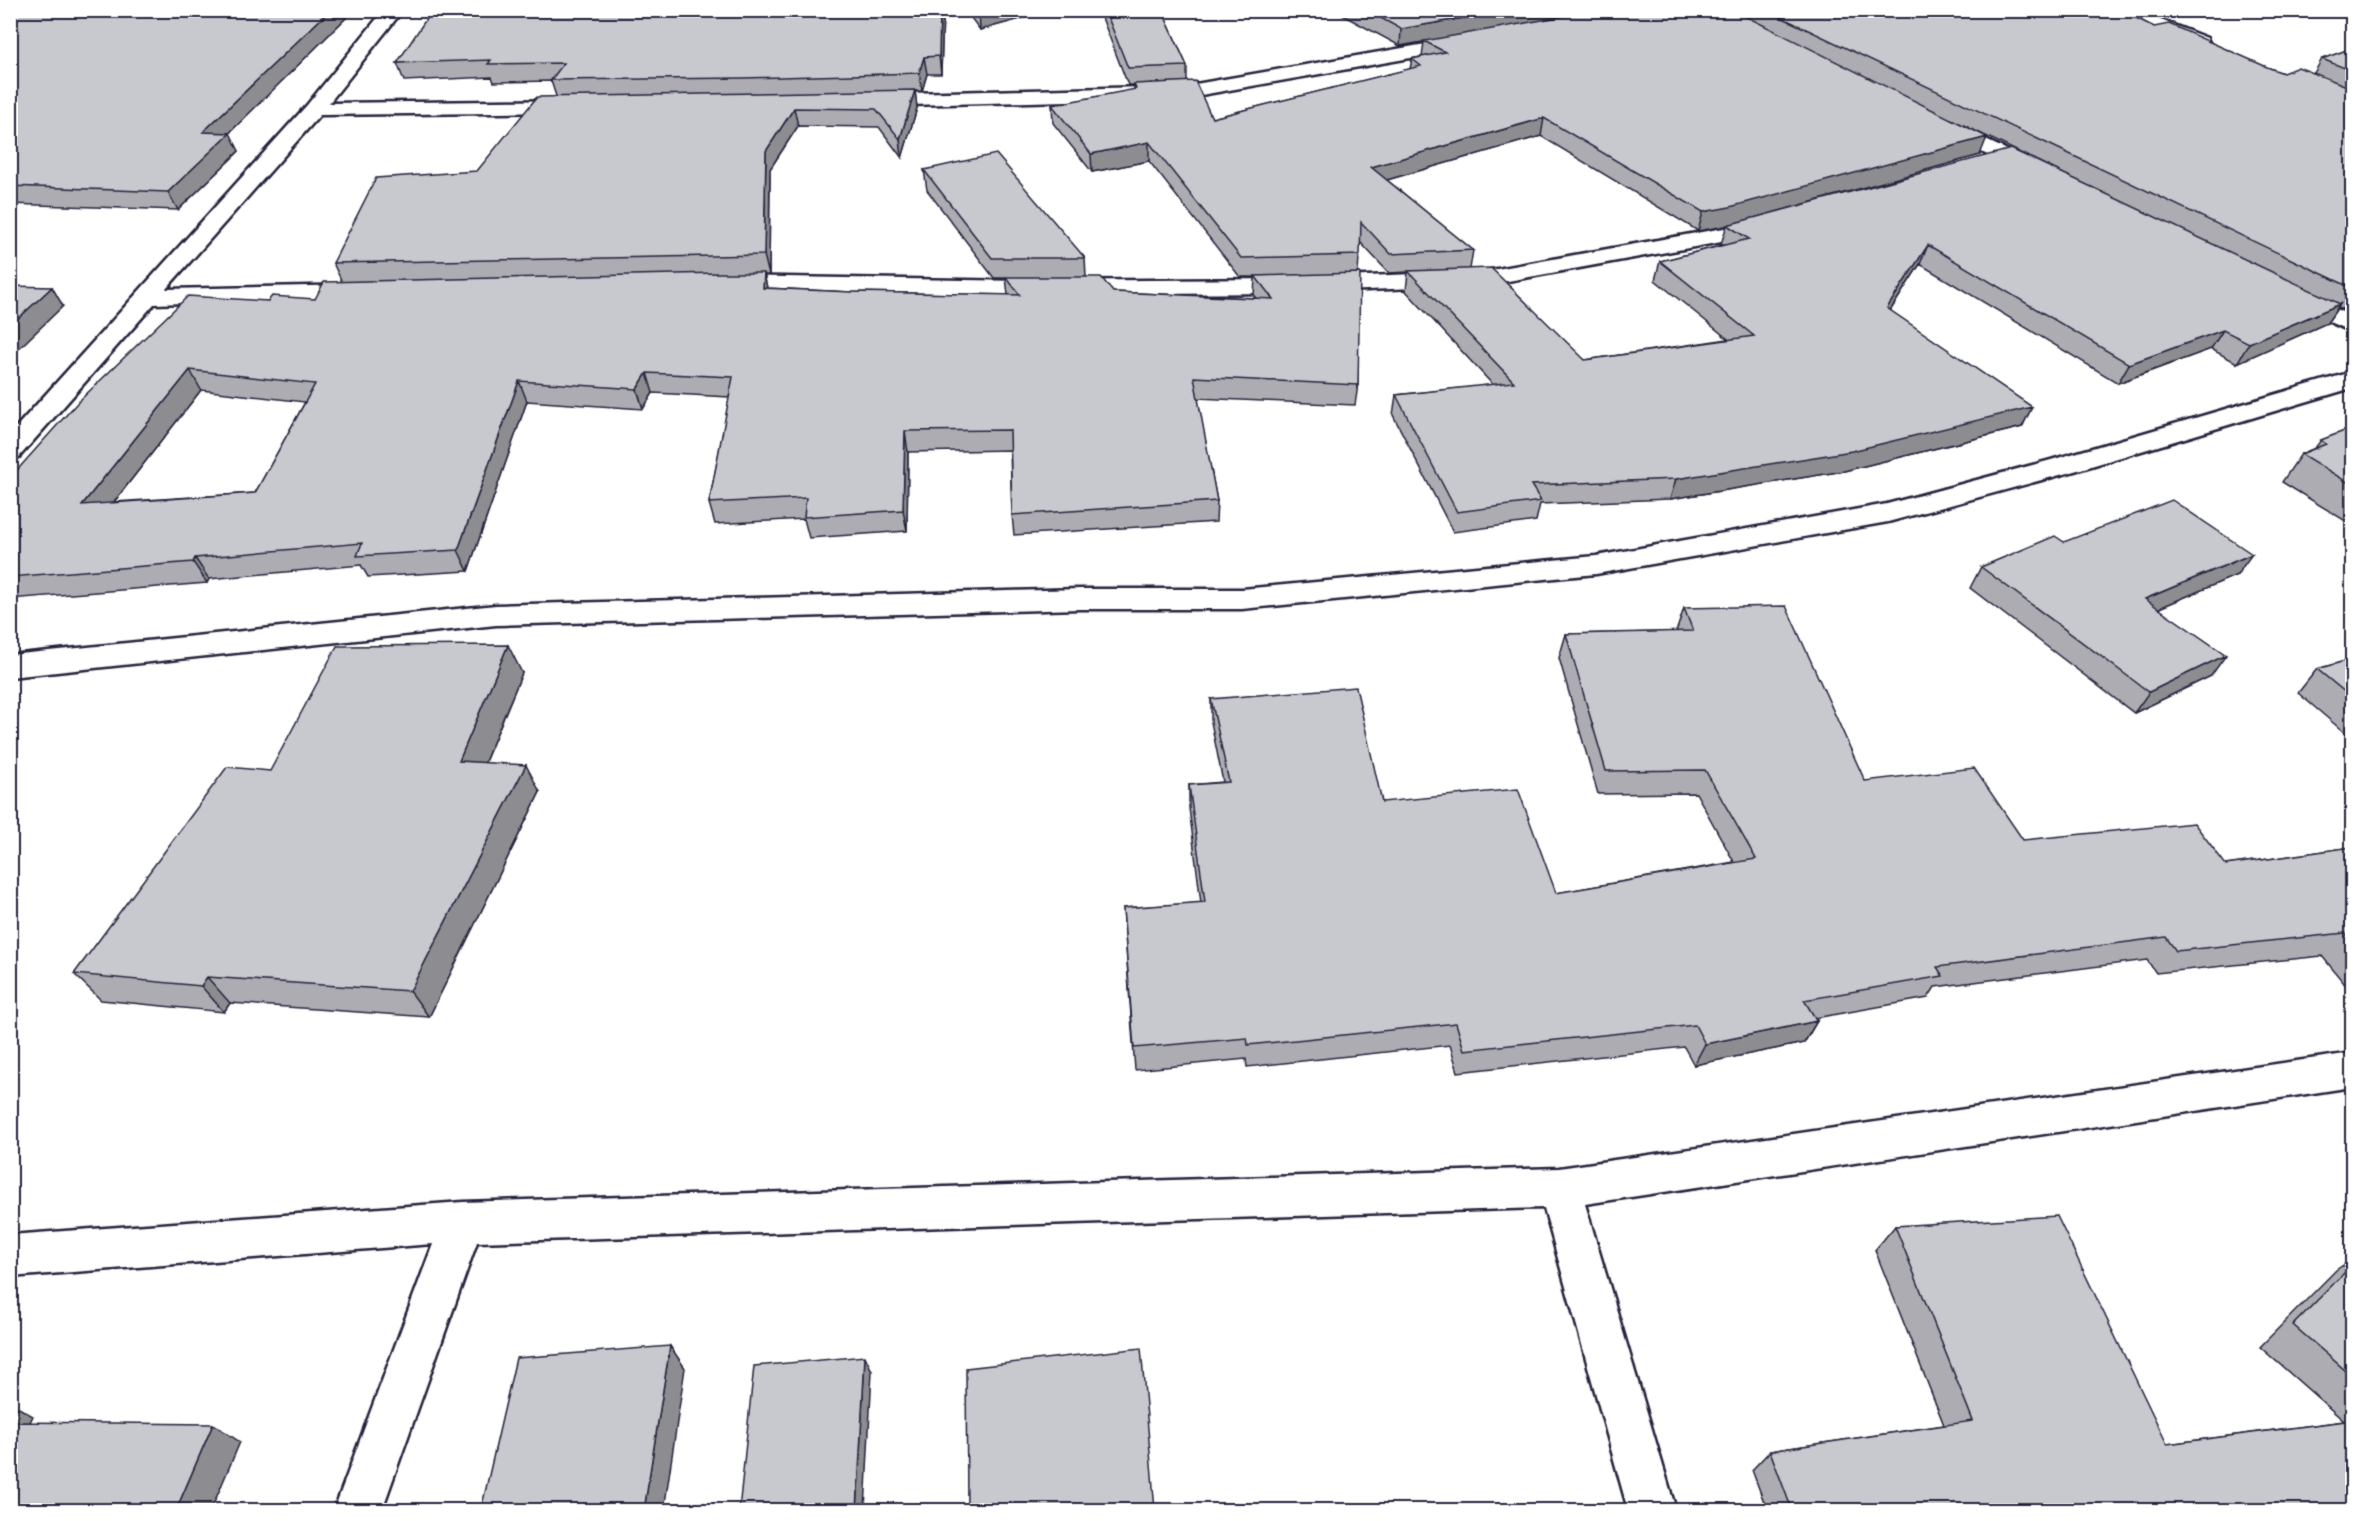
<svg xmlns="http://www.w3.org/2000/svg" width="2363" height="1521" font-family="'Gochi Hand',sans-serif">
	<rect width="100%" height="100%" fill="#fff"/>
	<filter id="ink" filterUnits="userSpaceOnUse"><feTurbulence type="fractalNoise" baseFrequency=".0167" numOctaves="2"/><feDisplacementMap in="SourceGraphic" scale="12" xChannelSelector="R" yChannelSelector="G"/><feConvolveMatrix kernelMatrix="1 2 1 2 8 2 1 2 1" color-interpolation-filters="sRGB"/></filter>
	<g filter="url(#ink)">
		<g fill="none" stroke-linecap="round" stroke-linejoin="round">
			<g stroke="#22223b" stroke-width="5">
				<path id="minor" d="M384,10h19l-74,93 244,-3 10,6 -10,6 -253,3 -154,174 195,-4 8,2 4,5 -4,5 -215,7 -135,153 -9,2v-25l297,-329z
					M2109,10h26l72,28 2,4 -9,6 -7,-2 -81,-32z
					M1466,37l7,2 2,4 -2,4 -289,51 -314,8 -10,-6 10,-6 314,-8z
					M1942,119l104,50 4,4 -4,4h-14l-97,-48 -3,-4 3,-4z
					M1768,215l8,2 3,5 -3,5 -49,14 -241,44 -190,8 -273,2 -301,-5 -8,-2 -4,-5 4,-5 8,-2 301,5 273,-2 190,-8 238,-43z
					M2292,290l60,26v16l-68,-30 -4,-5 4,-5z
					M2352,372v16l-281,84 -183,50 -292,52 -354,35h-162l-584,16 -486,52v-22l486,-50 584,-16h162l354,-33 291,-52 164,-44z
					M2352,1053v34l-767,117 91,306h-48l-84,-302 -1067,34 -95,268h-48l99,-266 -423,33v-42l453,-33 1096,-34z"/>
			</g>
			<use href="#minor" fill="#fff" fill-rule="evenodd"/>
		</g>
		<path fill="#acacb2" stroke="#22223b" stroke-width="1.5" fill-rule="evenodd" d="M10,10h344l-125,123 10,18 -61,59 -168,-6z
			M943,10l-2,64h-14l-5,17h-7l2,17 -15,50 -23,-31 -81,-1 -28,43 -1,106h-5l3,13 85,4 156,3 -2,-17h-12l-67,-88 -3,-20 161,88 1,19 27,15 143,6 -2,-2 1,-19h-15l-91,-116 -57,11 -39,-49 -1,-18 82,-15v-5h-6l-29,-75h63l25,56v15l25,37 198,-49 2,-10 10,-2 2,-15 -24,4 -67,-36h787l34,17 129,46h31l8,-14 30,-11v264l-1,1 -13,-6 -11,16 -90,40 -26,-14 -93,34 -198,-119 -30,47 142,96 -10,20 -178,44 -174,28 -130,5 -4,17 -83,11 -60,-117 3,-20 97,-10 -87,-94 2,-19 -19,1 -29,-31 -2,31v112l-3,20 -158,-7 20,103 -1,21 -202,13 -2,-20 -2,-65 -102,2 -1,79 -98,7 -5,-19 -89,5 -6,-21 21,-106 -77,-4 -10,16 -116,-8 -59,170 -100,6 -7,-12 -152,14 -2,4 -197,16v-121l258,-177 47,-2 27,-17 -9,-19 144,-92 79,-75 -5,-15 -57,1 -2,-5 -88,4 -7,-18zM1951,119l133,65 -357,41 -6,19 2,1 -63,16 -5,19 73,59 -143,21 -115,-91 3,-19 -86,-70 154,-44 157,95 27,-5 255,-71zM201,390l104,12 -50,91 -141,9z
			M965,10h88l-73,20z
			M2352,428v97l-70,-43 19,-28 14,-6 6,-8z
			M2064,542l173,33 -78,33 52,68 -77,37 -164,-125 11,-21z
			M1684,608l181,173 158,59 203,25 126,-18v146l-30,-37 -166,17 -9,-13 -212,27 -7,11 -113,20 2,3 -13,22 -110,22 -10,-18 -226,25 -8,-27 -203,22 -1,-8 -111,11 -12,-162 78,-5 -12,-95v-23l34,-3 -12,-60v-23l171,103 174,91 178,-31 -38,-69 -98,1 -39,-136 7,-24 110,-2z
			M2352,659v80l-54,-46 19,-24z
			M522,673l-37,89 55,30 -111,225 -199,-14 -6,9 -123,-12 -27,-26 196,-203z
			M1895,1226l272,218 177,-23 -84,-74 76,-77 16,-11v170l-3,-4 3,85h-585l-15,-40 18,-19 174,-26 -69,-175z"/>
		<path fill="#8c8c91" stroke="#22223b" stroke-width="1.5" d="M330,10h24l-142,140 -9,-18z
			M940,10h3l-2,64 -2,-18z
			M984,10h69l-73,20 -1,-18z
			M1509,10h94l-203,36 1,-17z
			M924,57l3,17 -5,17 -3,-18z
			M915,90l2,18 -15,50 -2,-19z
			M794,108l4,18 -28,43 -1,106 -5,-20 2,-104z
			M1544,118l-3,18 -172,49 2,-18z
			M230,133l9,18 -61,59 -10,-18z
			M1987,137l-7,18 -255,71 -27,5 5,-19z
			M1149,142v19l-57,11 -1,-18z
			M1928,245l-8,19 -41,64 8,-20z
			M764,273l4,20 -5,-5z
			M52,287l11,19 -53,51v-31z
			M2340,304l-13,19 -90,40 12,-20z
			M2223,330l-12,19 -93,34 11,-19z
			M190,370l11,20 -105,135 -14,-20z
			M647,373l6,20 -10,16 -6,-20z
			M519,381l8,20 -59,170 -10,-21z
			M2032,407l-10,20 -178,44 -174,28 6,-20z
			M905,431l3,21 -1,79 -4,-21z
			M2252,554l-15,21 -106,45 14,-21z
			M195,558l14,21 -2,4 -14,-21z
			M508,645l14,28 -48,115 -15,-27z
			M2226,655l-15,21 -77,37 15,-21z
			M526,765l14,27 -111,225 -19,-26z
			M207,977l23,26 -6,9 -23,-26z
			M1817,1021l-13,22 -110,22 11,-21z
			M670,1346l15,22 -21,142h-20z
			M865,1356l7,15 -7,139h-8z
			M10,1403l23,13 -12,24 -11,-5z
			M213,1424l27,18 -29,68h-35z"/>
		<path fill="#c8c8cf" stroke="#22223b" stroke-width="1.5" fill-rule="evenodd" d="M10,10h320l-127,122 27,1 -62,59 -158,-6z
			M432,10h508l-1,46 -15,1 -5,16 -176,5 -192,2 13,-17 -76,1 3,-4 -94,3z
			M1105,10h57l25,56 -59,2z
			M1366,10h143l-108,19z
			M1599,10h134l254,127 -257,70 -27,5 -159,-94 -173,49 102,83 -82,4 -30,-32 -1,33 -119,3 -92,-116 -58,12 -39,-49 84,-16 -2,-5 61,-3 17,37 209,-52 -9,-7 33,-7 -21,-11z
			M1766,10h354l34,17 15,-3 98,43 16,6 15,-6 54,21v200z
			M2352,48v23l-30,-12z
			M915,90l-15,49 -24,-30 -82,-1 -28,43 -2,104 -431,8 43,-85 101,-7 60,-74z
			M2011,149l329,155 -91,39 -26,-13 -94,34 -201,-119 -41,63 145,99 -180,44 -176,28 -145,6 10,16 -84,11 -61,-117 118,-13 -106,-111 83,-3 94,92 169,-24 -94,-75 89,-22 -22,-14z
			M996,154l89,104h-93l-68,-88z
			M718,273h46l-1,15 89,4 168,3 -14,-18h95l12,15 160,7 -18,-23 105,-3 -2,112 -164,-8 23,124 -205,14 -2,-85 -105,1 -2,79 -99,7 2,-19 -97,5 24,-126 -86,-4 -10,16 -118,-8 -61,169 -101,6 5,-13 -167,15 -2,4 -183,15v-99l67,-75 111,-107 80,5 4,-5 43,3 9,-17zM190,370l125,14 -60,109 -173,12z
			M10,286l42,1 -42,39z
			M2352,428v57l-51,-31 25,-10 -5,-4z
			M2172,500l80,54 -107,45 81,56 -77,37 -168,-125 74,-31 9,6z
			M1786,606l79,175 109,-13 49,72 171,-17 32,42 126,-18v95l-7,-9 -169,18 -10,-14 -229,30 6,9 -139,24 13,21 -112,23 -10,-19 -231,25 -8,-27 -208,22 -1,-7 -113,10 -11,-140 82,-6 -16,-117 40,-3 -18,-83 145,-12 26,115 136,-13 38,104 200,-34 -51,-89 -99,1 -40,-137 127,-3 -9,-23z
			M508,645l-49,116 67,4 -116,226 -203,-14 -6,9 -127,-12 153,-207 43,4 67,-125z
			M2352,659v39l-35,-29z
			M2057,1216l110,228 179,-23 6,11v78h-560l-22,-59 203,-30 -78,-195z
			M2352,1265v111l-59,-51z
			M670,1346l-26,164h-163l35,-152z
			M1141,1348l14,162h-188l-1,-142z
			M865,1356l-8,154h-118l15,-144z
			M10,1422l203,2 -37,86h-166z"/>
	</g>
	<rect width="2363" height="1521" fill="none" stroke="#fff" stroke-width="36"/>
	<rect x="18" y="18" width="2327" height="1485" fill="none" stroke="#22223b" stroke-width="2" filter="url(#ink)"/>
</svg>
